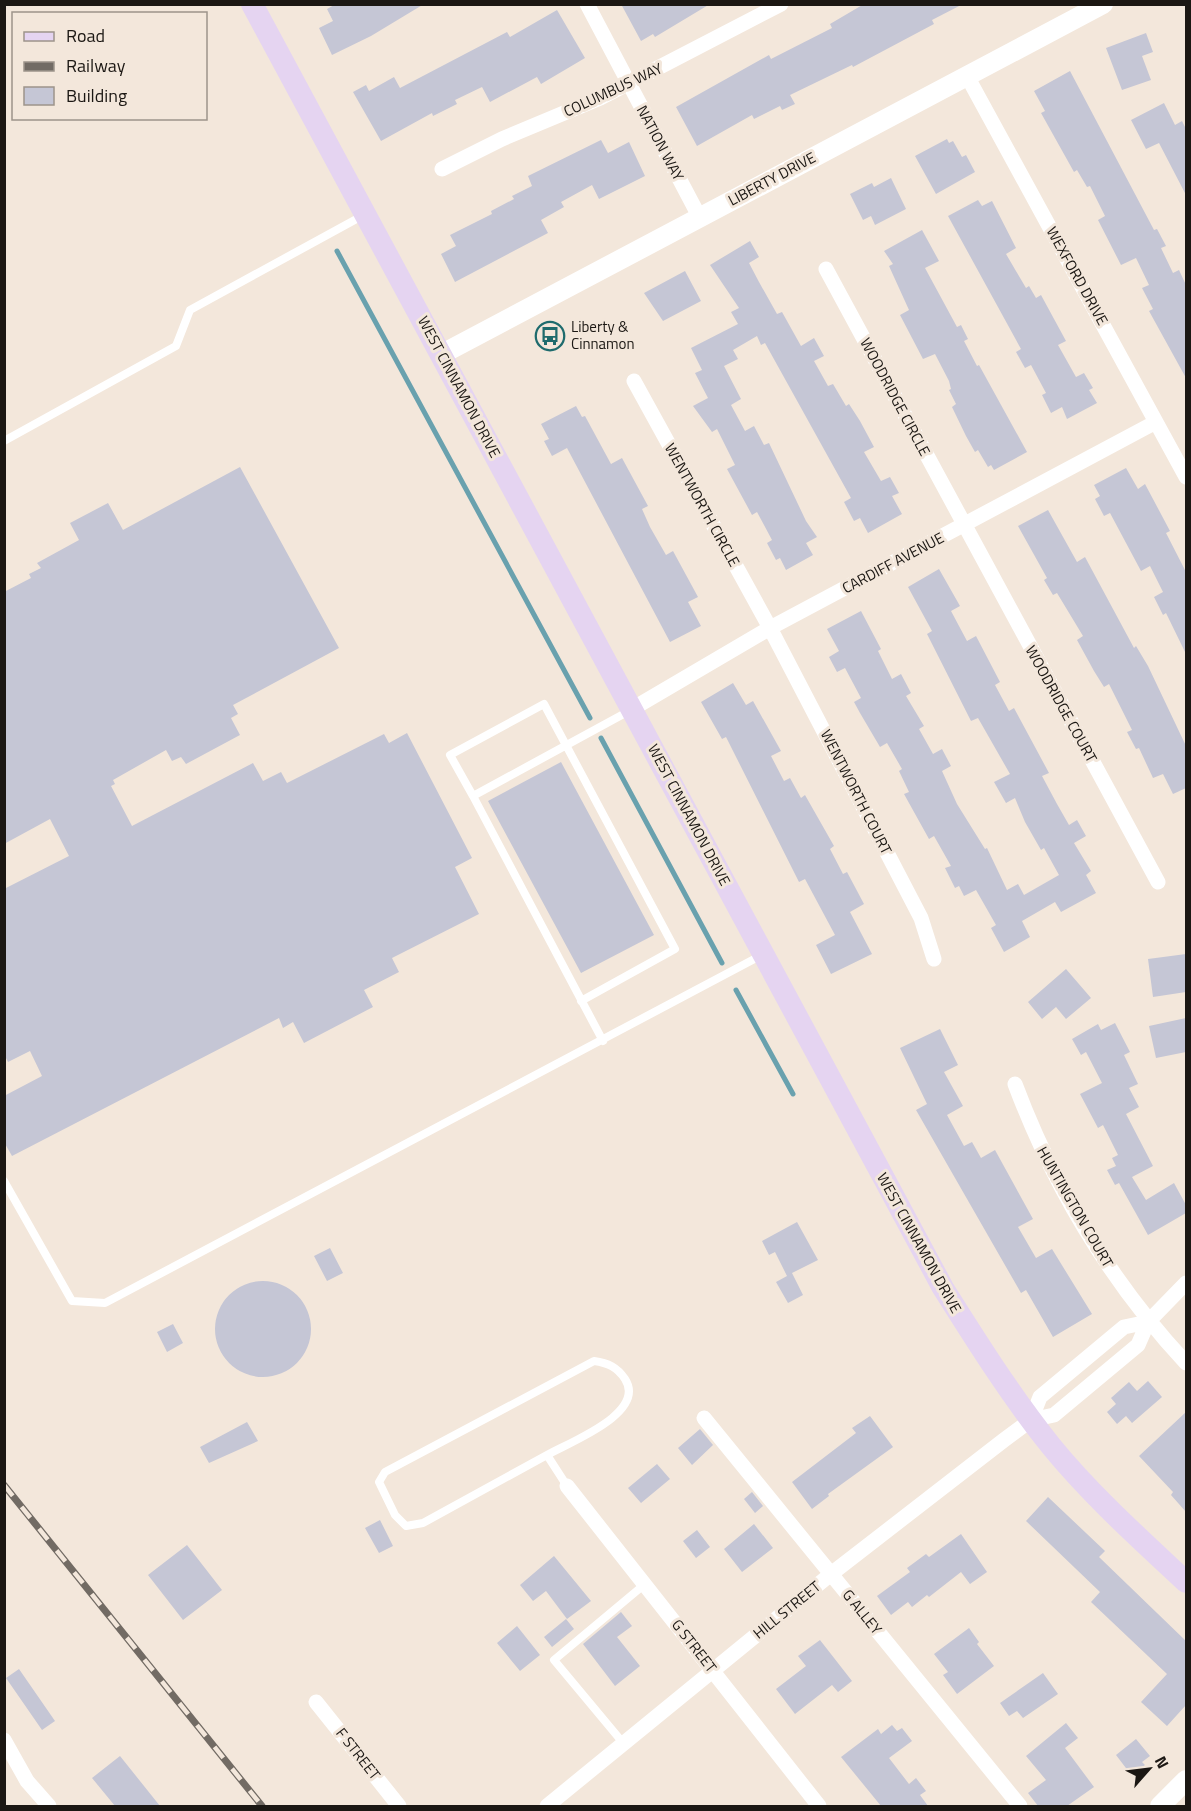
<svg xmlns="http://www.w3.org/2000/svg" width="1191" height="1811" font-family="'Titillium Web',sans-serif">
	<rect width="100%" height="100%" fill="#f3e7db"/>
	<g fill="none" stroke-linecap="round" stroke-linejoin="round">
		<path stroke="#69a1ae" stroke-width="5" d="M337,251l253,467
			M601,738l121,225
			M736,990l57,104"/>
	</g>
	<path fill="#c5c6d5" d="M336,4h88l-53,32 -39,19 -13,-27 14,-7 -6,-12z
		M621,4h89l-55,33 -2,-3 -12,7z
		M864,4h99l-31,16 2,4 -81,43 -1,-2 -62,30 5,9 -13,6 -2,-4 -26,13 -2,-4 -55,31 -21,-39 93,-52 2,4 61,-31 -2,-4z
		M557,10l28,48 -44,26 -4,-7 -47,25 -8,-15 -27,13 2,4 -24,12 -1,-3 -51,28 -28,-49 13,-7 3,6 25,-14 6,11 107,-56 3,5z
		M1146,33l7,19 -11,4 9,24 -29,10 -16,-42z
		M1070,71l84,159 3,-1 9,17 -5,2 12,25 6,-3 7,15v93l-37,-67 4,-2 -11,-21 7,-3 -13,-27 -15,7 -23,-45 7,-4 -15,-30 -3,1 -10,-17 -3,2 -33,-59 4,-2 -11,-20z
		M1164,103l11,22 7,-4 4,8v66l-27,-52 -13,6 -15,-29z
		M947,139l2,4 4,-2 9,16 4,-2 9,17 -39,22 -21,-38z
		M601,140l7,13 21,-11 16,34 -46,23 -7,-14 -31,17 3,5 -23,13 7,13 -93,49 -14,-28 15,-8 -6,-11 42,-21 -1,-3 23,-12 -2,-3 20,-10 -4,-10z
		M891,178l15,31 -31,16 -4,-9 -8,4 -13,-26 22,-11 2,4z
		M978,200l4,6 10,-5 24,47 -10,6 20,34 3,-2 7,12 5,-3 25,46 -8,4 18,32 8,-4 9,15 -4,2 8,13 -30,16 -5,-12 -11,6 -9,-18 4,-2 -15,-28 -6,3 -9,-16 5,-3 -73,-133z
		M922,230l17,31 -14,7 32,59 4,-2 7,14 -4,2 13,25 2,-1 48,87 -33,18 -3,-5 -3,2 -10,-17 -3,2 -9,-16 -14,-29 4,-3 -7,-14 2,-1 -2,-8 -14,-27 -12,5 -23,-44 9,-5 -20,-44 4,-2 -9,-13z
		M750,241l9,16 -10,6 10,19 18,32 5,-2 19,34 13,-8 10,18 -10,5 14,25 5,-2 13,22 3,-2 11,17 14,26 -10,5 17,29 9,-4 9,16 -7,3 10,18 -34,19 -8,-15 -6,3 -10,-19 7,-4 -86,-155 -4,2 -4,-9 -24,14 5,9 -14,7 17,33 -10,6 14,26 9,-5 10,19 5,-2 37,78 11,16 -11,6 7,12 -27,15 -6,-12 -4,2 -9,-17 5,-3 -15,-28 -5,3 -25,-46 8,-4 -18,-36 -5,3 -19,-26 15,-8 -13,-25 7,-3 -11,-22 47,-24 -7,-12 8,-4 -29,-43z
		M685,271l16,30 -38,20 -19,-28z
		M576,406l6,11 3,-1 26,48 11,-6 26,48 -6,3 8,18 16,28 7,-4 25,46 -10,5 13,24 -31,16 -103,-194 -15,8 -8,-15 5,-2 -8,-15z
		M240,467l99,181 -106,57 5,9 -7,4 9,17 -54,29 -5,-7 -9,4 -6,-11 -53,30 2,4 -4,2 21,40 121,-63 10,18 18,-9 6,11 97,-49 5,9 18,-10 65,125 -17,9 24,47 -87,44 7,14 -35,18 9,17 -69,36 -11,-21 -10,6 -4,-10 -267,138 -8,-14v-46l38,-20 -12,-25 -22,11 -4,-8v-165l65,-33 -19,-37 -46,25v-252l27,-14 -2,-4 12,-6 -4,-5 42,-23 -9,-17 38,-20 15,27z
		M1126,468l12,21 7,-5 25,47 -4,2 20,39v82l-20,-41 -3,2 -9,-18 9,-5 -13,-26 -9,5 -31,-58 -6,3 -9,-17 5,-3 -6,-11z
		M1048,510l29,52 8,-5 49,91 2,-2 12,20 38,80v42l-13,6 -10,-20 -10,4 -14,-30 -3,1 -9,-17 5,-2 -23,-46 -5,3 -10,-16 -17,-31 6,-4 -26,-43 -4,2 -9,-15 3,-2 -29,-52z
		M939,569l21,37 -9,5 16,30 9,-5 24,46 -5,3 14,26 5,-3 35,65 -7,3 15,28 12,21 8,-5 9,16 -12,7 17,28 -5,4 10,18 -35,19 -6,-10 -33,19 8,16 -26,15 -13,-24 5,-3 -20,-35 -12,6 -5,-10 -4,2 -10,-20 6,-2 -17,-30 -5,3 -25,-45 5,-2 -10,-21 3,-2 -15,-26 -7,4 -20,-34 -6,-11 7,-4 -16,-30 -8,4 -8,-15 10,-6 -12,-22 34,-18 20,38 -3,2 14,28 9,-5 10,19 -5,3 18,30 -5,3 14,25 9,-5 9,17 -9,5 15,33 28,45 2,-1 20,42 11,-6 6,11 35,-20 -15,-27 -3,2 -16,-28 -10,-24 -9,5 -12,-21 16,-8 -32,-56 -7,3 -44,-87 5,-3 -24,-44z
		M733,683l13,22 7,-4 28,50 -10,5 13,25 6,-3 11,20 4,-3 29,51 -4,3 13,25 4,-2 17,32 -14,8 22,42 -41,20 -15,-29 19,-10 -30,-56 -6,3 -73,-145 -4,2 -21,-37z
		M561,762l93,173 -73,38 -93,-172z
		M1186,954v38l-33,5 -5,-38z
		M1066,969l25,29 -25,21 -10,-12 -14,12 -14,-17z
		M1186,1018v34l-30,6 -7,-32z
		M1115,1023l15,29 -6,3 14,29 -9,4 10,19 -13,7 27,52 -21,11 14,23 28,-17 12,22v8l-38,22 -29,-52 -4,2 -8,-15 9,-4 -4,-8 6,-3 -15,-30 -5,3 -18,-34 22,-11 -16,-31 -5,3 -9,-16 26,-15 3,6z
		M940,1029l18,36 -14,7 19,34 -16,9 17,31 8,-4 9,16 14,-8 38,69 -15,8 18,31 16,-9 40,65 -39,23 -27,-47 -5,3 -105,-183 11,-6 -27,-56z
		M797,1222l21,38 -26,13 11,22 -15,8 -12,-21 11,-6 -12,-24 -6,3 -7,-14z
		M330,1248l13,25 -16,8 -13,-25z
		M215 1329a48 48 0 1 1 96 0a48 48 0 1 1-96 0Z
		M173,1324l10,19 -16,9 -10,-20z
		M1148,1381l14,16 -30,26 -6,-7 -9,8 -10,-12 9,-8 -5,-6 18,-16 8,9z
		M1186,1412v100l-15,-17 2,-3 -34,-36z
		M870,1416l23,31 -65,47 1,2 -17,13 -20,-27 64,-49 -4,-5z
		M247,1422l11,19 -49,22 -9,-16z
		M700,1429l13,16 -21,20 -14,-17z
		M657,1464l13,15 -29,24 -13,-15z
		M752,1492l11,14 -8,7 -11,-14z
		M1048,1497l57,54 -6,6 87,84v64l-19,21 -26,-24 26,-28 -76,-72 9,-10 -74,-71z
		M380,1520l13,26 -14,7 -14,-25z
		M754,1524l19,24 -31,24 -18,-23z
		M697,1530l13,17 -14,11 -13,-17z
		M961,1534l26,38 -17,12 -9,-12 -32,25 -2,-2 -15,12 -4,-5 -17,13 -14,-19 33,-24 -3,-4 19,-14 3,3z
		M187,1545l35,45 -39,30 -35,-45z
		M554,1556l37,45 -24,18 -21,-28 -13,10 -13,-16z
		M621,1612l11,14 -15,11 23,29 -25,20 -32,-42z
		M566,1619l8,10 -22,18 -8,-10z
		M517,1626l23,29 -20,16 -23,-28z
		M969,1628l10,14 -2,2 17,22 -37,28 -14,-19 5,-3 -14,-18z
		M820,1640l32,41 -14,11 -6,-7 -37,29 -19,-25 30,-23 -8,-10z
		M19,1669l36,52 -13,9 -36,-52z
		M1043,1673l15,21 -35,24 -6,-7 -8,5 -9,-13z
		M1066,1723l12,15 -13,10 29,39 -27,19h-29l-10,-13 18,-13 -20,-24z
		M892,1725l5,6 5,-3 10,13 -23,17 20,26 7,-6 10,13 -6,4 8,11h-47l-40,-49 37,-28 3,5z
		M1136,1739l14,17 -8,6 3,3 -13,11 -16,-21z
		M120,1756l40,50h-45l-23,-28z"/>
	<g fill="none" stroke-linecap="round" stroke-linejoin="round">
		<path stroke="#fff" stroke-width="8" d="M4,441l172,-95 14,-36 172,-94
			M473,796l-23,-41 94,-51 131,245 -94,52
			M603,1041l-130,-245 158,-86
			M4,1181l68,120 33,2 655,-347
			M547,1455c23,-13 100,-42 78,-76 -8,-12 -17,-16 -31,-18l-209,111 -6,10 16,33 11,11 17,-3 124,-68 20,31
			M624,1744l-70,-84 91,-76"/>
		<path stroke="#fff" stroke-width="15" d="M587,4l113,214
			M967,76l219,401
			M442,169l60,-30 98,-41 181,-94
			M826,269l332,613
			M634,381l136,247 151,290 13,41
			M632,709l138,-81 386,-206
			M1015,1084c39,104 96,198 171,279
			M704,1418l316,388
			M1031,1420l9,-23 84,-70 24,-5
			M567,1486l252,320
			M316,1702l83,104
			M4,1740l23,41 22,25
			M547,1806l284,-232 173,-134 27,-20 23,-5 84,-70 10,-23 38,-39"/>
		<path stroke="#fff" stroke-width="20" d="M442,354l661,-350
			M1160,1806l26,-26"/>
		<path stroke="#e5d4f1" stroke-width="22" d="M252,4l691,1284c34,54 68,108 108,158 40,49 89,93 135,136"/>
		<g stroke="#726b64" stroke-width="7">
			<path id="rail" d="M4,1485l258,321"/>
		</g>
		<use href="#rail" stroke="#f3e7db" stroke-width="4.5" stroke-dasharray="14" stroke-linecap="butt"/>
	</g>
	<defs>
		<g id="bus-ring" transform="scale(1.5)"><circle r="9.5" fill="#f3e7db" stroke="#1e6b6d" stroke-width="1.5"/><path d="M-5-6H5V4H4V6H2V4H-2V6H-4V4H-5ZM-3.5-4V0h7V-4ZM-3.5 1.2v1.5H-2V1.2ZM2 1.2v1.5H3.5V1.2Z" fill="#1e6b6d"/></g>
	</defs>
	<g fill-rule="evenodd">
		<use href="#bus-ring" x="550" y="336"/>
	</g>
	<g text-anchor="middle" stroke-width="6" stroke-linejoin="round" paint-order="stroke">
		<g font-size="15" fill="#1b1713" stroke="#f3e7db">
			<text transform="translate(613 90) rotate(-25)" y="5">COLUMBUS WAY</text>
			<text transform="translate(660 143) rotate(62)" y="5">NATION WAY</text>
			<text transform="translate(772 179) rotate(-28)" y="5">LIBERTY DRIVE</text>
			<text transform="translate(1077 276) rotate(61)" y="5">WEXFORD DRIVE</text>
			<text transform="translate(459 387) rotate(62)" y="5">WEST CINNAMON DRIVE</text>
			<text transform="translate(895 397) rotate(62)" y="5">WOODRIDGE CIRCLE</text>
			<text transform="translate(702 505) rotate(61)" y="5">WENTWORTH CIRCLE</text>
			<text transform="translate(893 563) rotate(-28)" y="5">CARDIFF AVENUE</text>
			<text transform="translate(1061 704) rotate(61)" y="5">WOODRIDGE COURT</text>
			<text transform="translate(856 792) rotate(63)" y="5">WENTWORTH COURT</text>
			<text transform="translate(689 815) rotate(62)" y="5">WEST CINNAMON DRIVE</text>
			<text transform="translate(1075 1207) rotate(60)" y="5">HUNTINGTON COURT</text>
			<text transform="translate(919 1243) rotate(61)" y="5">WEST CINNAMON DRIVE</text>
			<text transform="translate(787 1610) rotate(-39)" y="5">HILL STREET</text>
			<text transform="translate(862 1612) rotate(51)" y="5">G ALLEY</text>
			<text transform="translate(694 1646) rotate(52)" y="5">G STREET</text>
			<text transform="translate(358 1754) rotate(52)" y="5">F STREET</text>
		</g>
		<g font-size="15" fill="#1b1713" stroke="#f3e7db" text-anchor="start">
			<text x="571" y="332">Liberty &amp;<tspan x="571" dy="17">Cinnamon</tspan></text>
		</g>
	</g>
	<rect width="1191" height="1811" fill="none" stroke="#1b1713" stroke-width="12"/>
	<rect x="12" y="12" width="195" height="108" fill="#f3e7db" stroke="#9d948b" stroke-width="1.5"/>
	<rect x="24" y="32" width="30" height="9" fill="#e5d4f1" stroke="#9d948b" stroke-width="1.5"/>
	<text x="66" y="42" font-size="18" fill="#1b1713">Road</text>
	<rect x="24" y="62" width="30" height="9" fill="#726b64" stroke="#9d948b" stroke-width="1.5"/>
	<text x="66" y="72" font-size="18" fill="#1b1713">Railway</text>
	<rect x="24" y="87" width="30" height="18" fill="#c5c6d5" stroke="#9d948b" stroke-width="1.5"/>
	<text x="66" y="102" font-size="18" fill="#1b1713">Building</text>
	<g transform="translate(1149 1769) rotate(62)" stroke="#f3e7db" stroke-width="4.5" paint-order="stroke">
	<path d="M0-4.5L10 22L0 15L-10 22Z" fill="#1b1713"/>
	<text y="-9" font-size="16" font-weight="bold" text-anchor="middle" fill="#1b1713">N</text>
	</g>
</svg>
